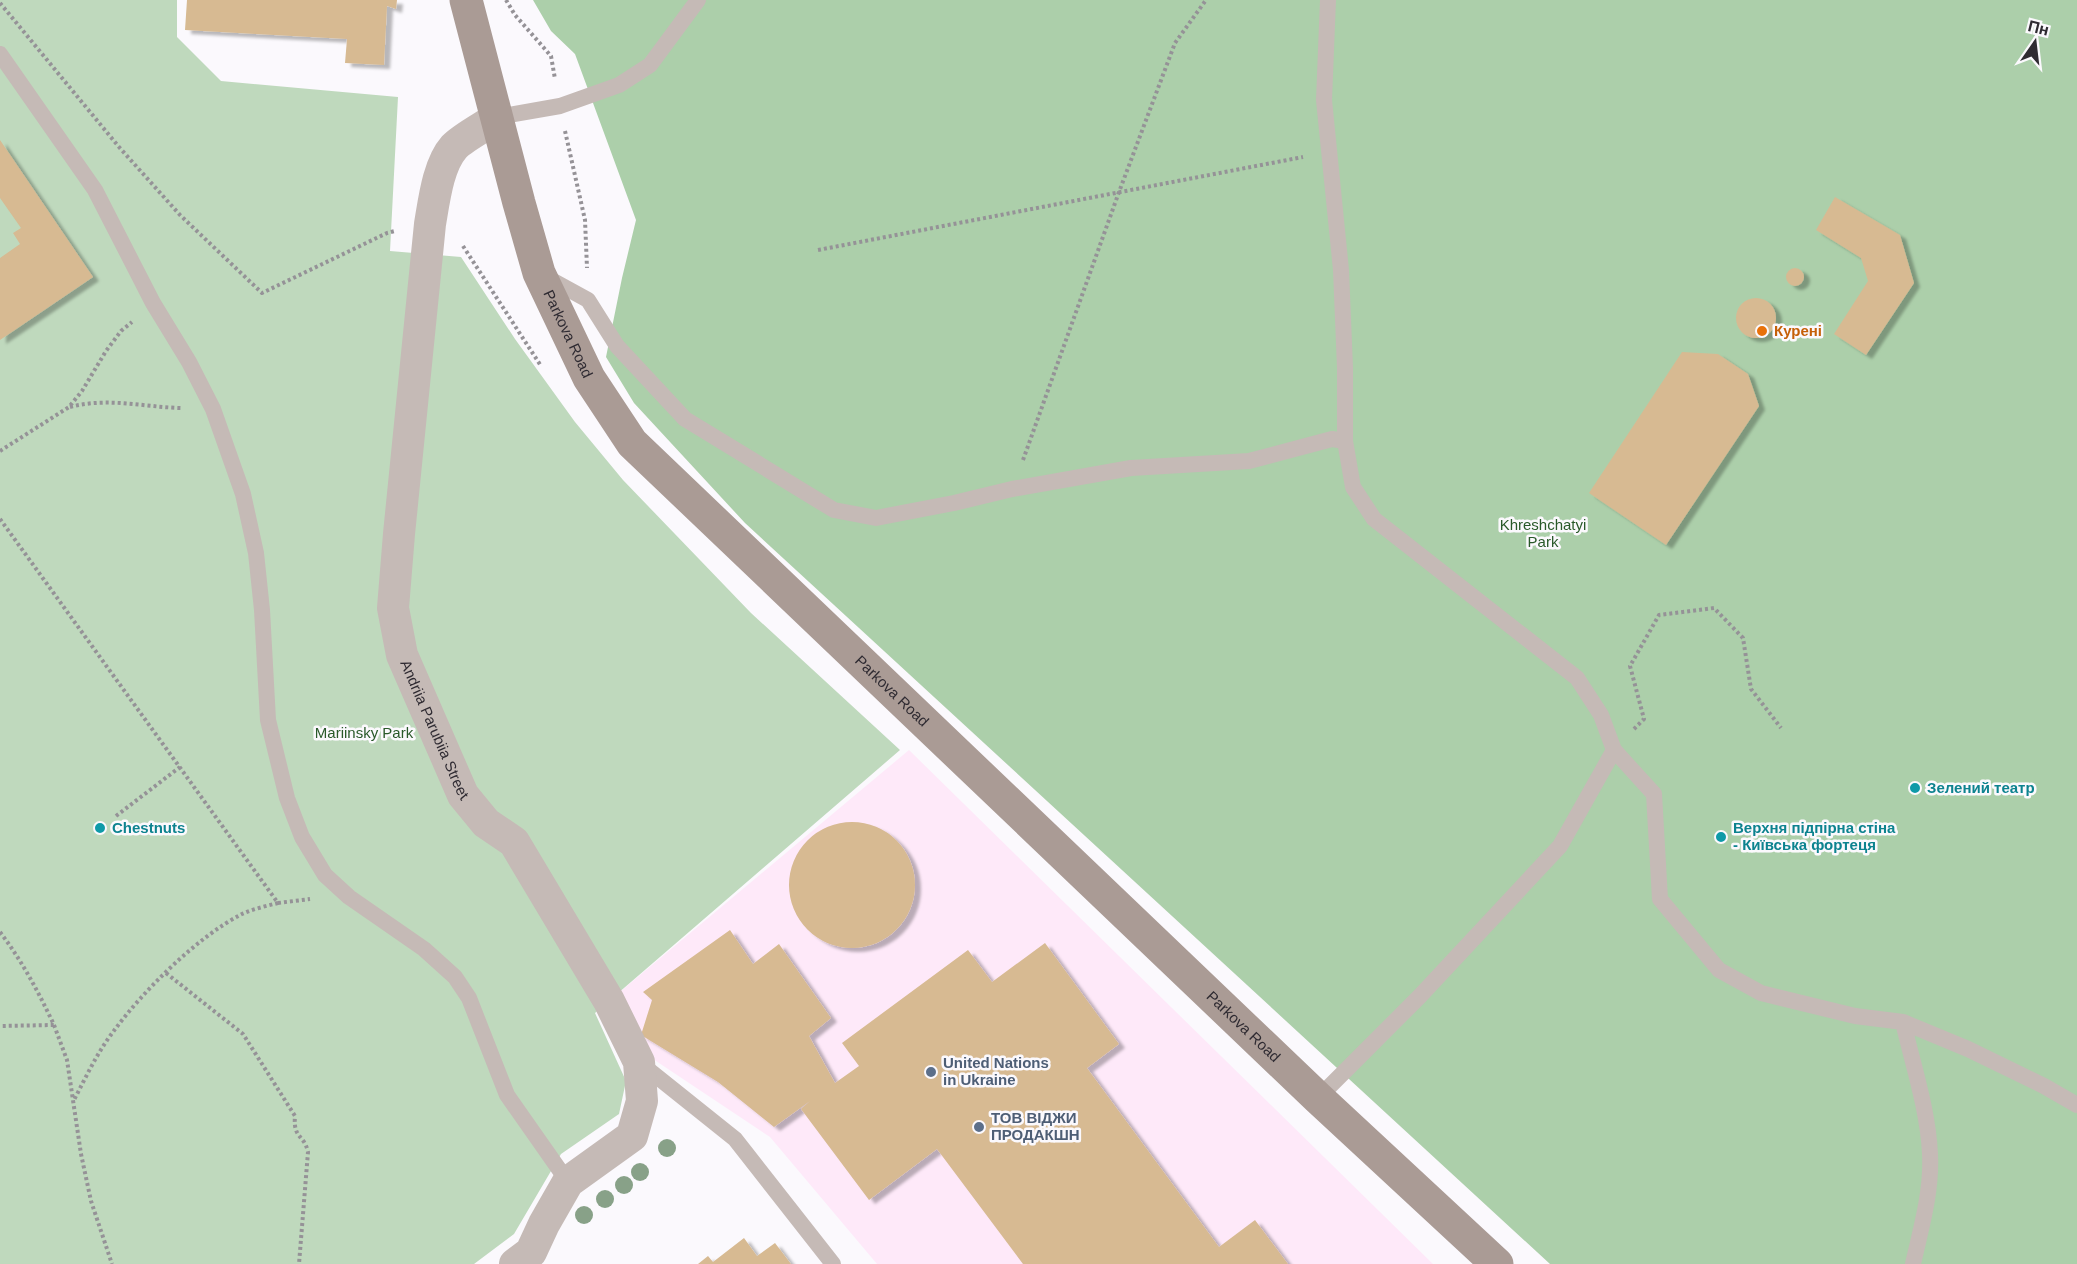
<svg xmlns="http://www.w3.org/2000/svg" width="2077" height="1264" font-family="Arial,sans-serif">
	<defs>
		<filter id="shadow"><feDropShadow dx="6" dy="4" stdDeviation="1.5" flood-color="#0004"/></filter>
	</defs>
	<rect width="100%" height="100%" fill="#fbf9fd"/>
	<path fill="#fee9f9" d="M909,750l524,514h-556l-107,-127 -141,-94 -20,-42z"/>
	<path fill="#bfd9bd" d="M0,0h177v37l44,44 177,16 -8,154 71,6 54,82 60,83 48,58 128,133 149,137 -305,263 31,68 -7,33 -58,40 -47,80 -40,30h-474z"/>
	<path fill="#accfaa" d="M533,0h1544v1264h-527l-805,-741 -111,-120 -28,-46 16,-79 14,-58 -61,-166 -24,-23z"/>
	<path fill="#d7ba92" filter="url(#shadow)" d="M187,0h210l-1,9 -9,-3 -3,59 -39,-2 2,-24 -162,-9z
		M0,140l93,137 -93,63v-82l20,-14 -7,-11 8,-5 -21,-30z
		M1835,197l65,38 14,48 -48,72 -32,-21 34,-53 -7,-23 -45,-28z
		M1786 277a9 9 0 1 1 18 0a9 9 0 1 1-18 0Z
		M1736 318a20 20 0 1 1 40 0a20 20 0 1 1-40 0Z
		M1682,352l36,2 30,20 11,32 -93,139 -77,-52z
		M789 885a63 63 0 1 1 126 0a63 63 0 1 1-126 0Z
		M730,930l23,34 26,-20 52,74 -22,18 26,47 24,-17 -17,-23 126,-93 24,32 53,-39 74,101 -32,24 132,179 36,-27 33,44h-265l-86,-115 -68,51 -68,-91 9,-8 -36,26 -56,-45 -77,-47 11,-35 -9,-8z
		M744,1238l13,18 18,-13 16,21h-93l10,-8 5,6z"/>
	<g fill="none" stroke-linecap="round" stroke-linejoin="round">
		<path stroke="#959297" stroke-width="4" stroke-dasharray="3 3" stroke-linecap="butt" d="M506,0l9,15 36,41 4,23
			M0,3l119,144 61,68 82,78 125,-60 8,-2
			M565,131l20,89 2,48
			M463,246l78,120
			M818,250l485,-93
			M70,407c39,-10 72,0 111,1
			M0,451l69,-44 13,-16 24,-40 15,-20 11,-9
			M1023,460l96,-268 56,-149 31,-43
			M0,519l278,384c-12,3 -25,6 -36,11 -45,23 -99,77 -129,118 -16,21 -27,45 -39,68
			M1634,729l10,-10 -14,-53 29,-51 55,-7 29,30 8,51 30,39
			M116,816l64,-49
			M278,903l32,-4
			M0,932c22,29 38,59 54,93l-54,1
			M166,973l77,61 52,82c-2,23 9,18 13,36l-9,112
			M54,1025l13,35 14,94 10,47 21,63"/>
		<path stroke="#c5bab6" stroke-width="16" d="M1328,0l-4,100 17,170 4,98v73l8,46 21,32 203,159 24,37 13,35 40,44 6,105 59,71 42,23 94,23 48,6 65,27 76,37 33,19
			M0,54l95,136 58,113 36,59 24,47 30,85 13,59 6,57 6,110 19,78 15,39 23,38 24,22 75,52 31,28 14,21 38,97 61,87
			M498,117l62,-11 59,-21 31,-20 48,-65
			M546,277l42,23 29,46 68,73 149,91 42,8 78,-15 58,-14 119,-21 118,-7 83,-22 13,2
			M1903,1022c10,43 25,88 27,132 2,37 -9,74 -17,110
			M640,1063l95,76 98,125
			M1318,1098l102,-102 140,-150 54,-96"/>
		<path stroke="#c5bab6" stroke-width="32" id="s1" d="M498,117c-11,8 -36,21 -44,30 -16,18 -20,54 -24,77l-31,310 -6,74 9,47 61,140 23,28 28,19 95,159 30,61 3,39 -10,35 -64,46 -24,42 -13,28 -16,12"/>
		<path stroke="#aa9b95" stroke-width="33" id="s2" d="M466,0l53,203 20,70 50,105 43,65 686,655 179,166"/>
	</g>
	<g fill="#88a188">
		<circle cx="667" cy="1148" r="9"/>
		<circle cx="640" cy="1172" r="9"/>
		<circle cx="624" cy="1185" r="9"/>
		<circle cx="605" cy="1199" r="9"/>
		<circle cx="584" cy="1215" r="9"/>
	</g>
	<circle fill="#e8710a" stroke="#fbf9fd" stroke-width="2" cx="1762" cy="331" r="6"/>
	<g fill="#0f9aa8" stroke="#fbf9fd" stroke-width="2">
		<circle cx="1915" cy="788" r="6"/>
		<circle cx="100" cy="828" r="6"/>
		<circle cx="1721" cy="837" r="6"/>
	</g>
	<g fill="#5c6f8a" stroke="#fbf9fd" stroke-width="2">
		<circle cx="931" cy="1072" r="6"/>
		<circle cx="979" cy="1127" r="6"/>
	</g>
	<g text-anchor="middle" stroke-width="5" stroke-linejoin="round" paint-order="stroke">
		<g font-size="15" font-weight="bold" fill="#c56008" stroke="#fbf9fd" text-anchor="start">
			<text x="1774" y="336">Курені</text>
		</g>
		<g font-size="15" fill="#2f2b32" stroke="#fbf9fd">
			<text dy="5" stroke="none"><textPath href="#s2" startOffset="350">Parkova Road</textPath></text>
			<text dy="5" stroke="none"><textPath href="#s2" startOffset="836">Parkova Road</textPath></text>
			<text dy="5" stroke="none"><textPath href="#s1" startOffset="650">Andriia Parubiia Street</textPath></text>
			<text dy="5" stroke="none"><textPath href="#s2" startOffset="1322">Parkova Road</textPath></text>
		</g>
		<g font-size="15" fill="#295929" stroke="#fbf9fd">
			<text x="1543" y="530">Khreshchatyi<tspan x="1543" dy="17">Park</tspan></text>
			<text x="364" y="738">Mariinsky Park</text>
		</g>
		<g font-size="15" font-weight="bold" fill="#0d838f" stroke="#fbf9fd" text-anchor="start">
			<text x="1927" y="793">Зелений театр</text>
			<text x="112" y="833">Chestnuts</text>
			<text x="1733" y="833">Верхня підпірна стіна<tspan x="1733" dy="17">- Київська фортеця</tspan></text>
		</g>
		<g font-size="15" font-weight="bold" fill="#4e5e75" stroke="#fbf9fd" text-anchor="start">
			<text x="943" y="1068">United Nations<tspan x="943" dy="17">in Ukraine</tspan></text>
			<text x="991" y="1123">ТОВ ВІДЖИ<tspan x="991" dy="17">ПРОДАКШН</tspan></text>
		</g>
	</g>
	<g transform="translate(2035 42) rotate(14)" stroke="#fbf9fd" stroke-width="4.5" paint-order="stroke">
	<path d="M0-4.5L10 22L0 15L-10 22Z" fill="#2f2b32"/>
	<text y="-9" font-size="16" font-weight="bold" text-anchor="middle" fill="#2f2b32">Пн</text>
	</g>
</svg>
